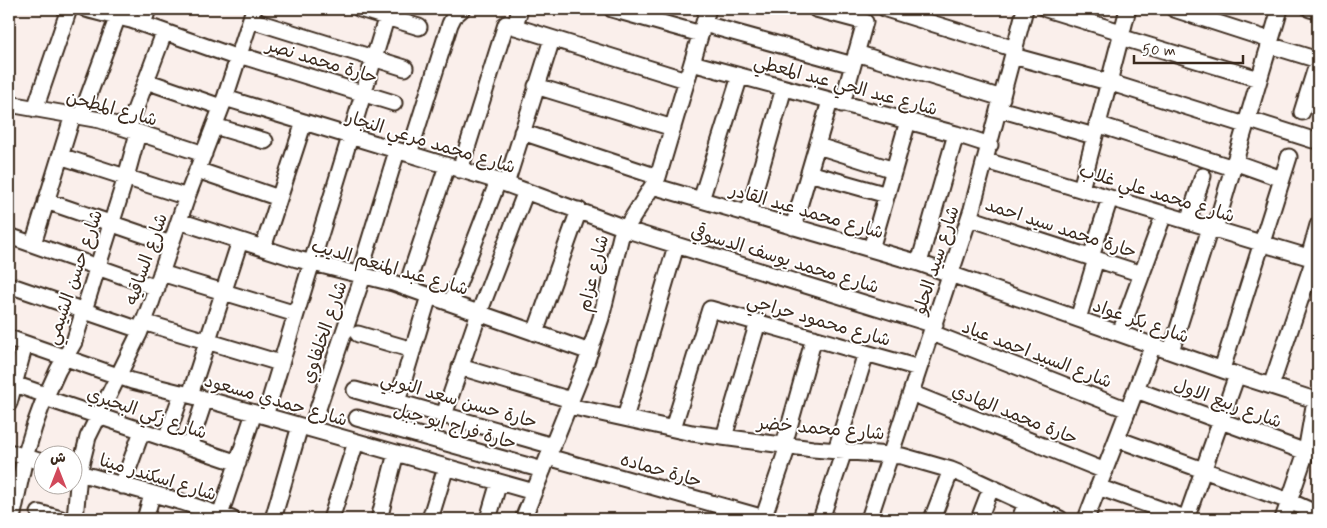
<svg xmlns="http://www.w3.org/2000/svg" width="1327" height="528" font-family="Mynerve,'Playpen Sans Arabic',sans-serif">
	<rect width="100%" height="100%" fill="#faefeb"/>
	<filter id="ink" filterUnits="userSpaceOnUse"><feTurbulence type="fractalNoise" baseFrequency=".02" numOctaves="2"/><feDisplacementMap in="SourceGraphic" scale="10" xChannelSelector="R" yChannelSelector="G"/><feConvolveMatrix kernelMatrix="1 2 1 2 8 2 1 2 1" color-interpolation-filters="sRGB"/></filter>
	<g filter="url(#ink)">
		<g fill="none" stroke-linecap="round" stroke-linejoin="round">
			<g stroke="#3b2a1e" stroke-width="19">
				<path id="minor" d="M86,9c15,5 30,7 45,11l107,38
					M360,9l59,18
					M612,9l89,25
					M816,9l49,13
					M886,9l129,40
					M1046,9l75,23
					M1174,9l96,31
					M1310,9l8,2
					M251,20l154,48
					M143,24l5,-15
					M704,24l149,41
					M515,27l5,-18
					M1120,37l139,42
					M1269,45l49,15
					M856,53l146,45
					M239,55l155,48
					M1013,56l95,26 137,43
					M692,63l264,71 34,11
					M146,81l75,26
					M536,86l137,42
					M225,98l273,83 127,47
					M9,104l91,16 104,34
					M842,104l23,-82
					M35,109l34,-100
					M999,109l95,27
					M1302,112l16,-51
					M81,116l37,-100
					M1247,119l66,21
					M1097,124l136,44
					M214,126l51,15
					M128,129l36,-96
					M522,132l136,45
					M818,146l76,24
					M409,154l41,-130 4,-8 8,-7
					M60,156l127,41
					M986,161l332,99
					M1234,162l48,17
					M197,170l82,28
					M460,170l46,-146 180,56
					M809,173l78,22
					M506,184l46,-145
					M653,186l266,77 318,112 81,26
					M1081,189l47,-180
					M701,200l39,-124
					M46,201l125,43
					M748,214l36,-126
					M969,218l173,56
					M179,221l118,38 96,24 197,69
					M1188,221l15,-45
					M793,227l37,-126
					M624,229l311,96
					M1215,229l65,-220
					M9,236l148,52
					M33,244l40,-129
					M263,248l41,-126
					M871,249l37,-128
					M1091,257l19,-59
					M1309,257l9,-32
					M919,263l37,-129
					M161,273l135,41
					M359,275l38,-124
					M9,285l131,45
					M406,288l41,-122
					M451,303l47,-122
					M1078,319l18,-60
					M143,322l137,41
					M535,333l44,-123
					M932,333l196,77
					M1120,333l44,-119
					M358,334l55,16
					M9,338l123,43 73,18 329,93
					M1171,351l39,-123
					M460,367l111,33
					M1222,369l67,-212
					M14,384l32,11
					M1271,386l43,-127
					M355,390l198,56
					M1136,390l170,62
					M911,393l194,78
					M190,395l50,-154
					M45,398l193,65
					M397,402l32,-106
					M9,403l16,-59
					M569,406l123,27 121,16 89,7 49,14 22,9 87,40
					M444,415l35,-102 47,-122
					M265,416l124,-407
					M357,418l186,52
					M625,418l51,-172
					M673,428l37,-119 209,59
					M311,429l52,-153
					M724,437l34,-115
					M166,439l16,-46
					M1117,439l172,62 29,13
					M784,445l30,-107
					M189,447l16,-48
					M836,450l30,-97
					M9,452l33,10
					M548,457l216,61
					M72,471l110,31 50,17
					M122,486l20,-55
					M1098,487l90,32
					M39,513l22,6
					M220,515l34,-102
					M12,519l13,-62 9,-30 8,-22 16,-35 16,-28 52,-165 12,-44
					M75,519l4,-46 9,-36 51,-103 12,-31 36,-106 38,-99 29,-89
					M145,519l7,-24
					M273,519l27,-93
					M331,519l25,-77
					M379,519l17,-66
					M430,519l16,-52
					M488,519l11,-37
					M523,519l63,-156 15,-45 20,-82 37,-59 50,-168
					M763,519l25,-73
					M821,519l23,-68
					M869,519l103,-310 53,-200
					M932,519l19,-49
					M979,519l12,-31
					M1020,519l6,-16
					M1086,519l67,-174
					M1186,519l51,-144
					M1283,519l23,-67 9,-52"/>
			</g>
			<use href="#minor" stroke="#fff" stroke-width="15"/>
		</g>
	</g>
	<g text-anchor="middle" stroke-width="4" stroke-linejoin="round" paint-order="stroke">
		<g font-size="18" fill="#3b2a1e" stroke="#fff">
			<text transform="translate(322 61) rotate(17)" y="6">حارة محمد نصر</text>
			<text transform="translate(846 85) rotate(15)" y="6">شارع عبد الحي عبد المعطي</text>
			<text transform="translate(112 108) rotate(15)" y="6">شارع المطحن</text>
			<text transform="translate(431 142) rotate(17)" y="6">شارع محمد مرعي النجار</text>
			<text transform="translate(1157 193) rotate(17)" y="6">شارع محمد علي غلاب</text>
			<text transform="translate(807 211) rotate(16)" y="6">شارع محمد عبد القادر</text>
			<text transform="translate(1061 228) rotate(18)" y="6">حارة محمد سيد احمد</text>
			<text transform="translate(146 259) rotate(-71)" y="6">شارع الساقيه</text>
			<text transform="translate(785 259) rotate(17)" y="6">شارع محمد يوسف الدسوقي</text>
			<text transform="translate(936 260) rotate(-72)" y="6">شارع سيد الحلو</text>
			<text transform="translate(390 267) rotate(16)" y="6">شارع عبد المنعم الديب</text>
			<text transform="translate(593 273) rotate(-76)" y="6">شارع عزام</text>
			<text transform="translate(74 277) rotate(-71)" y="6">شارع حسن الشيمي</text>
			<text transform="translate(819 320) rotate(16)" y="6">شارع محمود حراجي</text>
			<text transform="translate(1141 321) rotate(19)" y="6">شارع بكر عواد</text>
			<text transform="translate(324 332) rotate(-71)" y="6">شارع الخلفاوي</text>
			<text transform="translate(1037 354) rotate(21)" y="6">شارع السيد احمد عياد</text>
			<text transform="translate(276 400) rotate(16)" y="6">شارع حمدي مسعود</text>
			<text transform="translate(459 400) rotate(16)" y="6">حارة حسن سعد النوبي</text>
			<text transform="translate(1228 403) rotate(20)" y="6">شارع ربيع الاول</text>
			<text transform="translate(147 413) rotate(19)" y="6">شارع زكي البحيري</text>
			<text transform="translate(1015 414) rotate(22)" y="6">حارة محمد الهادي</text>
			<text transform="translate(455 426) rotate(16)" y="6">حارة فراج ابو جبل</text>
			<text transform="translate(821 428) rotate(5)" y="6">شارع محمد خضر</text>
			<text transform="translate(661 470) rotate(16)" y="6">حارة حماده</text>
			<text transform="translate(158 477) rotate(17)" y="6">شارع اسكندر مينا</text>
		</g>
	</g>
	<rect width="1327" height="528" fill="none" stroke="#fff" stroke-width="30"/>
	<rect x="15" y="15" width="1297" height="498" fill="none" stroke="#3b2a1e" stroke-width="2" filter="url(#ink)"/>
	<g transform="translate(58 470)"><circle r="24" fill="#ffffff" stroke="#b1aaa5"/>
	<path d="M0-4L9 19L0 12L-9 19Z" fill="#d1495b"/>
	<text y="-8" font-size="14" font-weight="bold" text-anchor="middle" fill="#3b2a1e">ش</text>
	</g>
	<path d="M1134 55v8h109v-8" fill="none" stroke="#3b2a1e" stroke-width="2.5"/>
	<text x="1142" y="55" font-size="15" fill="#3b2a1e" stroke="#ffffff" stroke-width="4" paint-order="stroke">50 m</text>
</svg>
